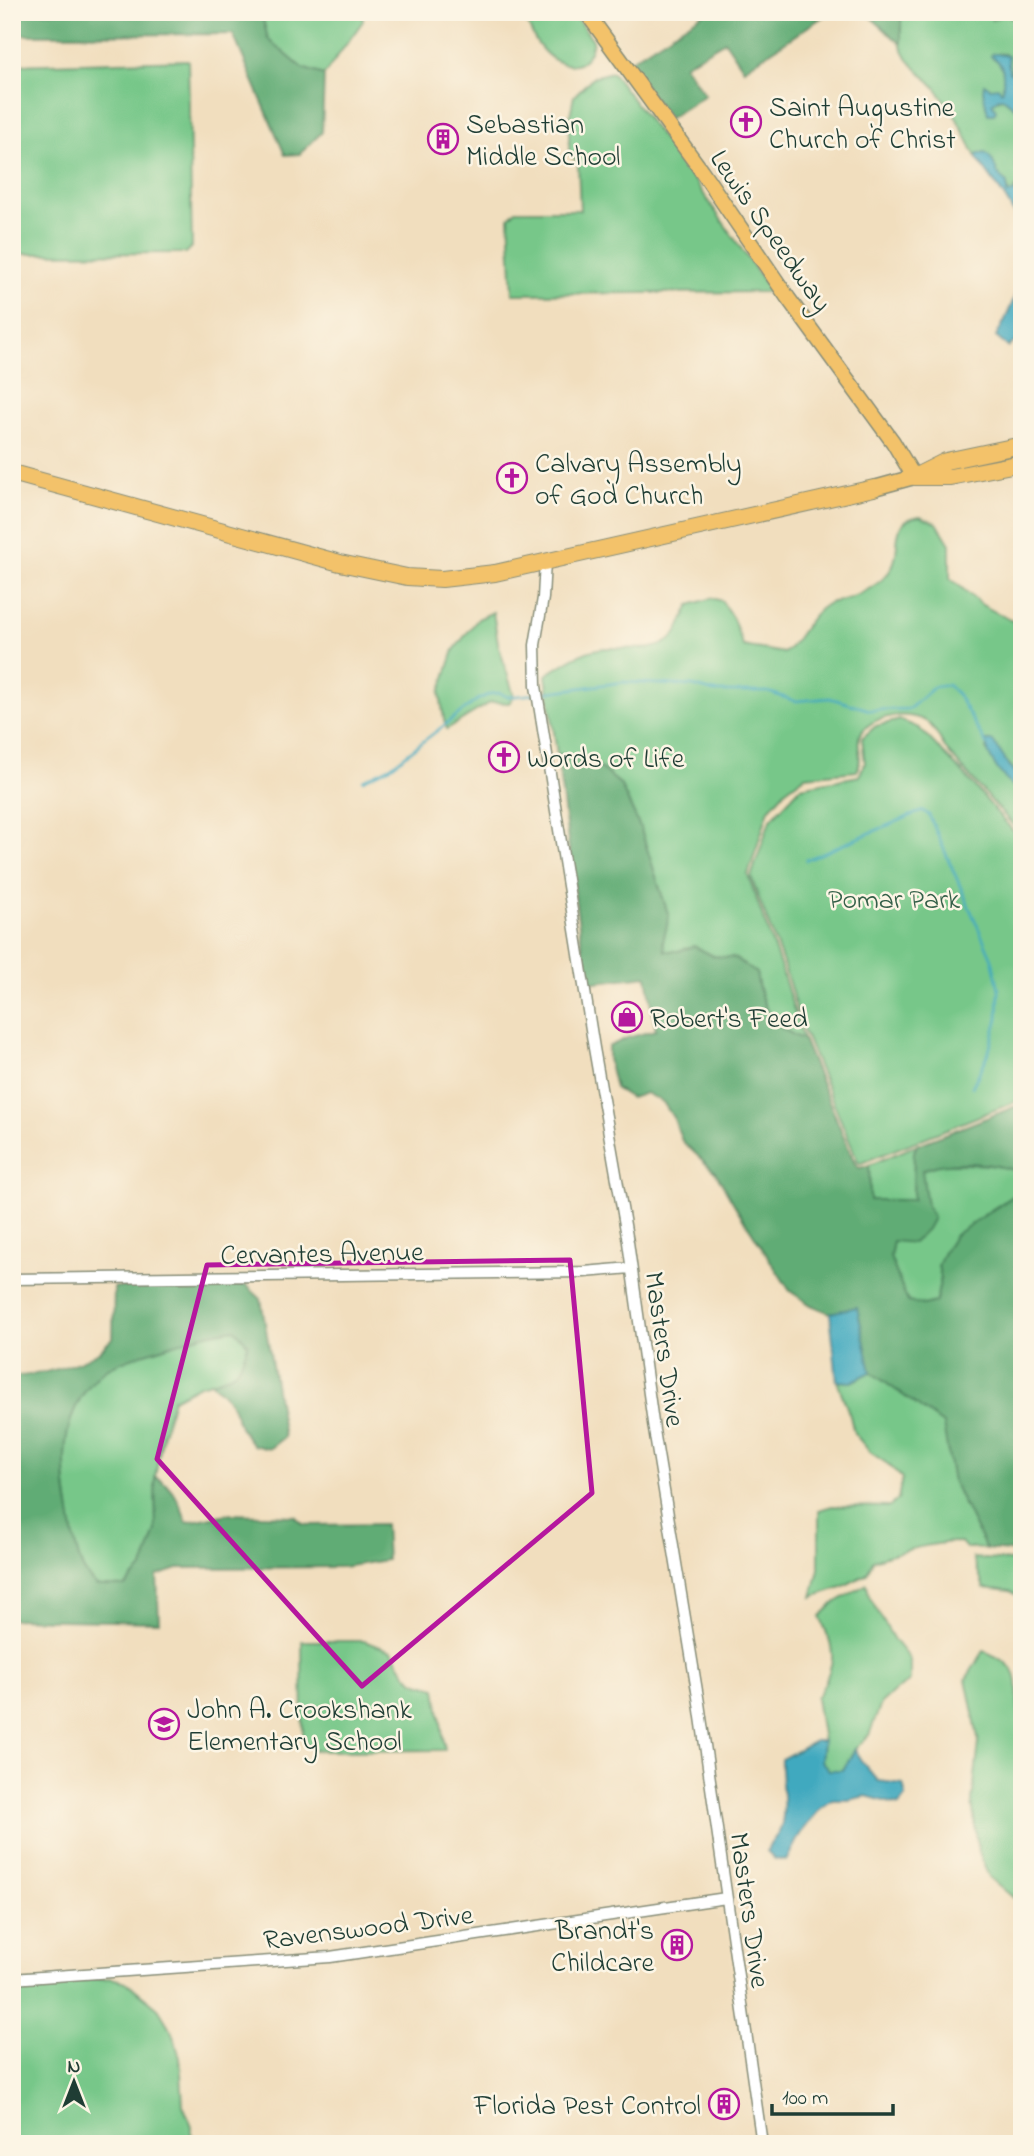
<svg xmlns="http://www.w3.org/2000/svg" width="1034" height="2156" font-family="'Indie Flower',sans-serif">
	<rect width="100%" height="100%" fill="#fcf5e5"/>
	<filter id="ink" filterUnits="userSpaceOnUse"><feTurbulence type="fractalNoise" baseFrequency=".0143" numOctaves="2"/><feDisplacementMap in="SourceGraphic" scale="14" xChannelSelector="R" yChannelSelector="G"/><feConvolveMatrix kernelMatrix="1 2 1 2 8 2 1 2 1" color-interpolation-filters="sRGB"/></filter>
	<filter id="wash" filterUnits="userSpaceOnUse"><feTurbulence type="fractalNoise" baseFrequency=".00686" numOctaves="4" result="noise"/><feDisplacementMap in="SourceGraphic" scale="28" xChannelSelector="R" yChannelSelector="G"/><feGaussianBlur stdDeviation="1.57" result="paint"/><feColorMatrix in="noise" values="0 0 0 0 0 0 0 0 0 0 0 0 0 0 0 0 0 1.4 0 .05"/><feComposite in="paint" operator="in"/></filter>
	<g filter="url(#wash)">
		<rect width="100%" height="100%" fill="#f1debe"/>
		<path fill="#77c789" stroke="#4b825e" stroke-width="2" d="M261,12h101l1,9 -39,54 -22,-7 -34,-29z
			M523,12h49l21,28c-5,34 -35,29 -52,8 -9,-10 -13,-24 -18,-36z
			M901,12h88l3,8 13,-7 13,9 4,-2v29l-6,7 -5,17h-2l-4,-19 -12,-1 -1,4c14,7 11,19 11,33l-2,1 -17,-5 2,21 7,-6 10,-3 19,15v37l-5,5 -1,13 6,4v9l-11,13h-4l1,-6 -13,-17 -17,-17 -2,3 -19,-38 -22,-32 -26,-26 -8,-15z
			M188,60l4,187 -6,6 -174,1v-189z
			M612,72l82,108 77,112 -258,2 -4,-77 7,-7h64l-2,-47 -9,-10v-33l5,-24 19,-19z
			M920,516l17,7 13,21v34l32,27 40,21v153l-23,-26 -2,-6 -11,2 33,42 3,1v39l-9,-6c-21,-24 -43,-48 -64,-72 -8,-9 -12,-24 -22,-31 -18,-12 -56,-7 -67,13 -5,7 4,22 -3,36l-52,5 -19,14 -17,19 -21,66 32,90 23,74c-33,-12 -42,-33 -47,-66l-22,-15 -21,-2 -19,-10 -15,5h-14l-2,-10 6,-24 -29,-90 -20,-43 -32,-26 -31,-4 -11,-79c19,-12 37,-26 60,-27 23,-1 53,7 69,-13 6,-8 10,-21 15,-30l22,-7 10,3 11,18 10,27 41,7c17,-14 23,-37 43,-49 5,-3 11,-2 16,-4 18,-5 46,-19 51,-38 7,-20 -4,-42 26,-46z
			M493,612l5,31 16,53 -5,7 -18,-1 -44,27 -3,-9 -4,-27 14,-43 24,-31z
			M900,720l19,8 45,46 48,56 10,6v263l-163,65 -56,-134 -20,-67 -32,-86 19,-57 31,-33 58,-11 6,-13 -3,-25 14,-12z
			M917,1145l-3,7 -1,48h-43l-1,-35z
			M935,1164c30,0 59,-2 87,9v17l-39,25 -45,51 3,11 -5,25 -12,3 -16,-3 -18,-45 3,-17 34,-34 -6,-36z
			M235,1329l13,15 -8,23 -13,11 -28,7 -26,14 -10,35 -8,43 1,54 -13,37 -18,18h-28c-5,-5 -11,-11 -14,-17 -9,-20 -11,-46 -15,-68 -7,-48 -5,-94 34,-129 11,-9 46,-20 60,-24 24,-8 47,-16 73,-19z
			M871,1372l72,52 10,58 33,67 -20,-1 -5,-6c-29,0 -59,9 -88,18l-6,14 -25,13 -30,10 7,-28v-59l13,-4 58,1 8,-8 4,-21 -13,-13 -19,-13 -16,-19 -4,-17 -13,-35 14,1z
			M973,1558l49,4v36l-12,-7 -26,-3z
			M867,1584l2,12 25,44 16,20v21l-15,10 -14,13 -12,31 -14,14 -12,21h-14l-8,-9 2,-20 -7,-43c7,-9 17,-32 16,-43 0,-12 -7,-27 -12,-38l13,-13z
			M302,1641h62l28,10 15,24 8,7 21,6 9,62 -121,1 -10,-1 -8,-5 -3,-7z
			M984,1651c50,21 25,35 38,75v179l-33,-28 -11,-27 -6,-49 7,-58 -13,-64z
			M111,1978l15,4 31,25 14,23 9,27 3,48 9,22 -1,17h-179v-160z"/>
		<path fill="#61ac75" stroke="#407454" stroke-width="2" d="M12,12h249l7,27 34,29 22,7 -2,57 -22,22 -15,1 -52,-121 -221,1z
			M706,12h124l-86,57 -19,-28 -41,24 21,30 -37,24 -40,-57z
			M865,12h36v32z
			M557,754l31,4 32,26 20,43 29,90 -6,24 2,10h14l15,-5 19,10 21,2 22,15c5,33 14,54 47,66l53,127 4,2 9,-3 1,35h43l1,-48 3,-7 97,-38h8v66c-28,-11 -73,-14 -100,-3l5,36 6,12 -6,11 -14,14 -20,-2 -3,16 18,45 16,3 12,-3 5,-25 -3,-11 6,-14 11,-17 67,-45v116l-6,6v33l6,15v192l-36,-3 -33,-67 -10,-58 -72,-52 -14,-65 -27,6 -19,-8 -21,-14 -53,-82 -21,-36 -34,-32 -8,-22 -11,-17 -17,-9 -15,5 -16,-10 -7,-29v-12l19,-9 29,-8 -9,-54 -59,7 -11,-71z
			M246,1285l15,14 23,138 -15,12 -16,-4 -12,-16 -11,-28 -19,-19c26,-7 29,-13 37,-38l-13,-15c-26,3 -49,11 -73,19 -14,4 -49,15 -60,24 -39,35 -41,81 -34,129 4,22 6,48 15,68 3,6 9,12 14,17h28l18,-18 13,-37 -1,-54c21,10 23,24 32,45l41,-8 67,2 8,8 7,1 75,-1 2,36 -44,7 -162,1 -24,8 2,46 -147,-3v-243c23,1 65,-11 85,-23 6,-4 11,-11 16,-15l1,-51z"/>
		<path fill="#3fa9bf" stroke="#2f737a" stroke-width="2" d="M1022,49v64l-19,-15h-4l-7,5 4,7 -2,4h-6l-5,-23 1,-7 6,4 8,-1 3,4 2,-1c0,-14 3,-26 -12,-34l2,-3 15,3 1,16 2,1 5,-17z
			M985,153c13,8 7,20 22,30v11l9,-3 6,-10v58c-5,-31 -28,-56 -46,-82l2,-3z
			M1022,271v66l-14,10 -12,-10c12,-21 21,-42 26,-66z
			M986,741h7l16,25 13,13v13c-15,-6 -36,-35 -36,-51z
			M857,1307l14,65 -20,10 -14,-1 -7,-68z
			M815,1741h8l-2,20 8,9h14l12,-21c4,13 15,21 23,32l25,3 3,12 -7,9 -33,-9 -17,4h-17l-12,9 -20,25 -14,27 -11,-2 -8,-8c4,-12 11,-13 14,-24 6,-18 -1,-48 0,-68z"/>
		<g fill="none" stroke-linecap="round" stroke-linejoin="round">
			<path stroke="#3fa9bf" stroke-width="2.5" d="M541,693l83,-11 69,4 21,6h54l27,9 35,-3 40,12 39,-1 25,-22 14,-2 10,10 28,49
				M363,780l27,-13 87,-67 13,-6 10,-1 8,4 27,-3
				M806,860l109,-46 8,-3 6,4 63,144 7,30 -1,29 -10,37 -16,32"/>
		</g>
	</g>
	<g filter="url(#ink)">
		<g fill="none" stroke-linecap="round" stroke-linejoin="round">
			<g stroke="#888e79" stroke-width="13">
				<path id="tertiary" d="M545,561l-2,37 -8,47 1,41 58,362 34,194 26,188 45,273 63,441
					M12,1279l572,-7 47,-4
					M12,1979l318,-22 396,-59"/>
			</g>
			<g stroke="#888e79" stroke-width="17">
				<path id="primary" d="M586,12l115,158 87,128 105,144 21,35 -40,11"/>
			</g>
			<g stroke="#888e79" stroke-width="18">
				<path id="trunk" d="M12,473l328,90 67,14 35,2 53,-6 379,-85
					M914,477l32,-16 76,-16
					M917,477h33l72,-14"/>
			</g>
			<use href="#tertiary" stroke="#fff" stroke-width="10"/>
			<use href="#primary" stroke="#f3c26a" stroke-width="14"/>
			<use href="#trunk" stroke="#f3c26a" stroke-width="16"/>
		</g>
	</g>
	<path fill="none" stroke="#b5179e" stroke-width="5" stroke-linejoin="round" d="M570,1260l22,233 -230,193 -205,-227 50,-194z"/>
	<defs>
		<g id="church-ring" transform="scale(1.575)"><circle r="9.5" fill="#fcf5e5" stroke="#b5179e" stroke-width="1.5"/><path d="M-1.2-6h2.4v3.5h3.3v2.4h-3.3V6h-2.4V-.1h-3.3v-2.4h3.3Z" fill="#b5179e"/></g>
		<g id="building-ring" transform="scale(1.575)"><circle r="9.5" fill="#fcf5e5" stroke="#b5179e" stroke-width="1.5"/><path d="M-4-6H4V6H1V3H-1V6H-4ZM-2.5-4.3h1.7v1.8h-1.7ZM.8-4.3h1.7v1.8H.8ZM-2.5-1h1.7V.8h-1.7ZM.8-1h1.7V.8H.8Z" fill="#b5179e"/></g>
		<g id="shop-ring" transform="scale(1.575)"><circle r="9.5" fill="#fcf5e5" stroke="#b5179e" stroke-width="1.5"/><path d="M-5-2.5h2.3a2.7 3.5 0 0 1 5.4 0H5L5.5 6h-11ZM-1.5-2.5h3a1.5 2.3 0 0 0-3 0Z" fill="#b5179e"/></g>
		<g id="school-ring" transform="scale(1.575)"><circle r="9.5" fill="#fcf5e5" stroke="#b5179e" stroke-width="1.5"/><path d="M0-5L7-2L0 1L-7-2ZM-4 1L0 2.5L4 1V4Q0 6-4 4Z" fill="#b5179e"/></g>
	</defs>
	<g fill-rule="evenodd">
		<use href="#church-ring" x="746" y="122"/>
		<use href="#building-ring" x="443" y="139"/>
		<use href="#church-ring" x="512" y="478"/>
		<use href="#church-ring" x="504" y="757"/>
		<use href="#shop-ring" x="627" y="1017"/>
		<use href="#school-ring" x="164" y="1724"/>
		<use href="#building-ring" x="677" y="1945"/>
		<use href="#building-ring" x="724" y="2104"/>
	</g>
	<g text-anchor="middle" stroke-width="5" stroke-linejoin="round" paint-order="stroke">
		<g font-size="28" fill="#1f3d34" stroke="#fcf5e5" text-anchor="start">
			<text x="769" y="116">Saint Augustine<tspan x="769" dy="32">Church of Christ</tspan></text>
			<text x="466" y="133">Sebastian<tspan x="466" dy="32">Middle School</tspan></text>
			<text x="535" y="472">Calvary Assembly<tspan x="535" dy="32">of God Church</tspan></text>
			<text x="527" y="767">Words of Life</text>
			<text x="650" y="1027">Robert's Feed</text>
			<text x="187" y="1718">John A. Crookshank<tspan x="187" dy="32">Elementary School</tspan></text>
			<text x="654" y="1939" text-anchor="end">Brandt's<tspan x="654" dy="32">Childcare</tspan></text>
			<text x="701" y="2114" text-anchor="end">Florida Pest Control</text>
		</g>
		<g font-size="28" fill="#1f3d34" stroke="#fcf5e5">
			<text transform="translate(772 230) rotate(55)" y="10">Lewis Speedway</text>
			<text transform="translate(322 1252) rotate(-1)" y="10">Cervantes Avenue</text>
			<text transform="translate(666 1349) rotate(82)" y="10">Masters Drive</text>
			<text transform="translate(751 1910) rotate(82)" y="10">Masters Drive</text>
			<text transform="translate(368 1926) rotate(-7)" y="10">Ravenswood Drive</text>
		</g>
		<g font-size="28" fill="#356049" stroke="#fcf5e5">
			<text x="894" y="908">Pomar Park</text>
		</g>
	</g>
	<rect width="1034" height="2156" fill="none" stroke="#fcf5e5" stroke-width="42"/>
	<g transform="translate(74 2082)" stroke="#fcf5e5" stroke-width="5" paint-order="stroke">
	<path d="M0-5L12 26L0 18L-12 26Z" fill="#1f3d34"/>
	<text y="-10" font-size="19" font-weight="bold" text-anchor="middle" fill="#1f3d34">N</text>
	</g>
	<path d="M772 2104v10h121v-10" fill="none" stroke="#1f3d34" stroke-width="3.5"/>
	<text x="782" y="2104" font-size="21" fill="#1f3d34" stroke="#fcf5e5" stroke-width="5" paint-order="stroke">100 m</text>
</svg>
